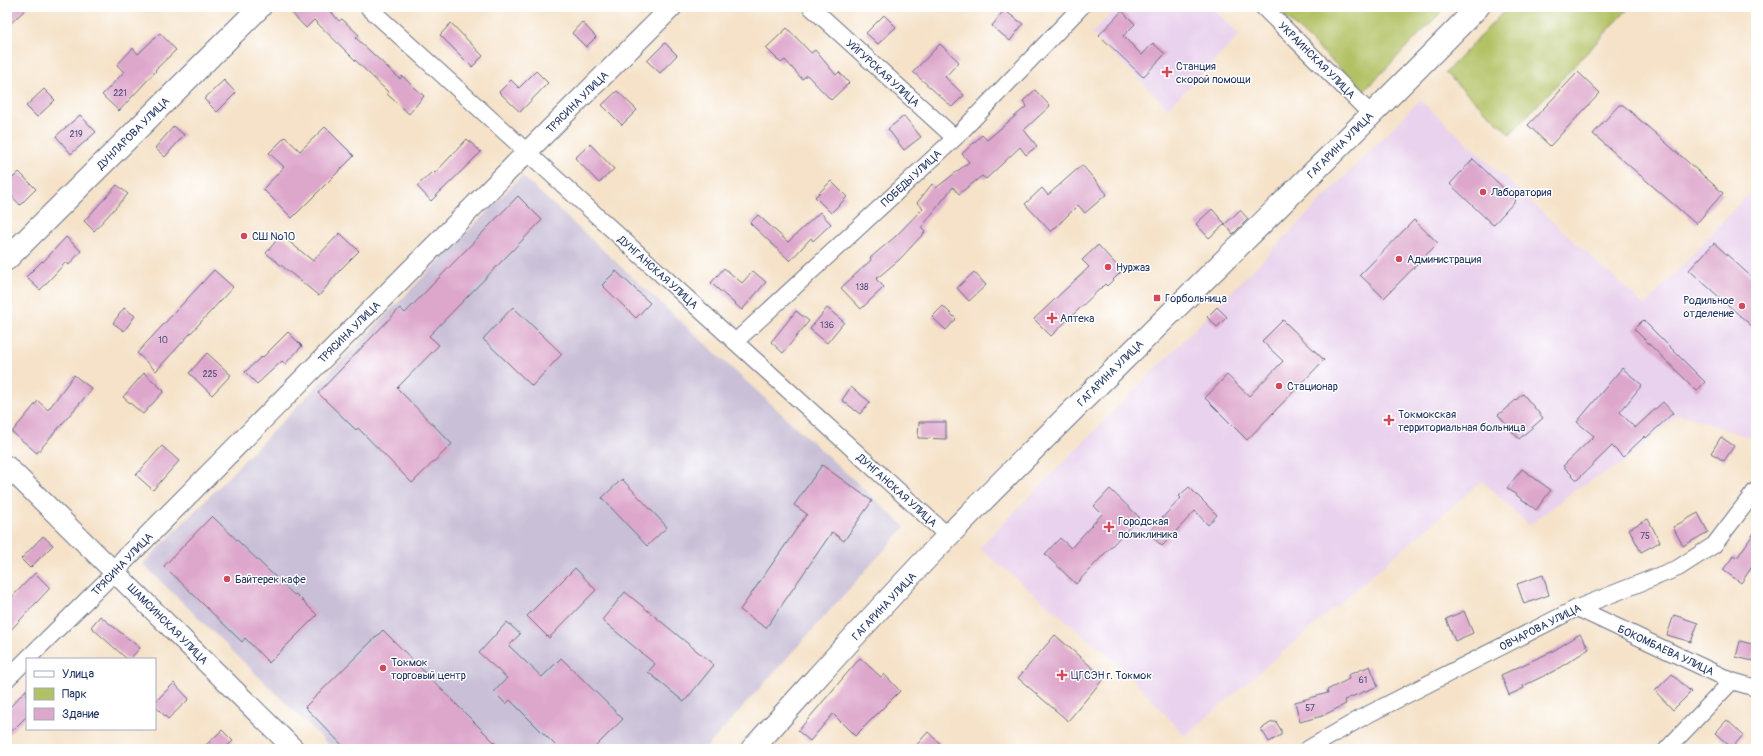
<svg xmlns="http://www.w3.org/2000/svg" width="1763" height="756" font-family="Pangolin,sans-serif">
	<rect width="100%" height="100%" fill="#fff"/>
	<filter id="ink" filterUnits="userSpaceOnUse"><feTurbulence type="fractalNoise" baseFrequency=".025" numOctaves="2"/><feDisplacementMap in="SourceGraphic" scale="8" xChannelSelector="R" yChannelSelector="G"/><feConvolveMatrix kernelMatrix="1 2 1 2 8 2 1 2 1" color-interpolation-filters="sRGB"/></filter>
	<filter id="wash" filterUnits="userSpaceOnUse"><feTurbulence type="fractalNoise" baseFrequency=".012" numOctaves="4" result="noise"/><feDisplacementMap in="SourceGraphic" scale="16" xChannelSelector="R" yChannelSelector="G"/><feGaussianBlur stdDeviation="0.9" result="paint"/><feColorMatrix in="noise" values="0 0 0 0 0 0 0 0 0 0 0 0 0 0 0 0 0 1.4 0 .05"/><feComposite in="paint" operator="in"/></filter>
	<g filter="url(#wash)">
		<rect width="100%" height="100%" fill="#f5e2c8"/>
		<path fill="#e9d2ed" d="M1118,7h93l29,28 -72,73 -76,-75z
			M1420,100l225,206 103,-112 8,8v234l-2,3 -75,-25 -60,52 -40,21 -50,38 -47,-44 -297,255 -63,-69 -143,-119z"/>
		<path fill="#c9bfd7" d="M522,176l383,351 -200,222h-372l-190,-185z"/>
		<path fill="#b2c164" stroke="#667861" d="M1275,7h171l-82,84z
			M1508,7h122l-120,127 -65,-61z"/>
		<g id="blocks">
			<path fill="#dda6cb" d="M7,7h21l-21,20z
				M286,7h41l12,14 3,-2 17,16 -3,3 44,41 2,-3 22,20 -15,18 -22,-20 1,-2 -74,-72 -8,8z
				M1004,10l19,14 -13,17 -18,-15z
				M1122,11l13,13 -12,12 19,19 11,-12 12,11 -22,23 -44,-42z
				M884,15l12,12 -18,17 -12,-11z
				M582,22l14,15 -10,10 -14,-14z
				M451,23l32,33 -11,11 -32,-32z
				M787,28l24,25 4,-3 21,25 3,-3 10,11 -18,17 -24,-25 -5,4 -17,-19 -4,3 -15,-15z
				M160,33l16,17 -21,20 1,1 -37,40 -17,-16 22,-23 -7,-7 16,-17 5,6z
				M665,43l12,12 -17,18 -13,-12z
				M940,44l19,18 -14,15 19,18 -12,12 -39,-35z
				M536,71l12,12 -28,29 -21,-20 12,-12 8,8z
				M1578,72l22,21 -50,53 -22,-21z
				M224,80l12,13 -19,19 -13,-13z
				M44,89l11,11 -18,17 -11,-11z
				M1035,90l15,16 -26,24 13,16 -11,9 -6,-8 -34,32 -4,-3 -23,18 -6,-7 -32,41 4,4 -25,27 -24,20 8,8 -23,22 -20,-21 30,-28 -1,-2 26,-22 27,-28 -6,-5 15,-19 4,4 33,-26 -7,-8 20,-19 5,5 40,-34 -4,-5z
				M617,91l20,19 -15,15 -20,-20z
				M1619,105h4l100,88 -27,31 -103,-90z
				M80,115l16,17 -25,22 -15,-18z
				M904,116l17,21 -17,13 -16,-21z
				M174,126l10,9 -19,22 -10,-9z
				M325,127l29,29 -62,62 -29,-29 21,-22 -15,-14 16,-16 15,14z
				M467,139l14,13 -50,49 -14,-15 16,-15 2,2z
				M590,144l24,25 -15,14 -24,-25z
				M1473,159l43,41 -23,25 -43,-41z
				M1082,165l25,29 -22,19 -7,-8 -27,27 -26,-28 17,-16 6,7z
				M19,172l17,17 -16,16 -13,-14v-7z
				M831,181l16,16 -16,16 -16,-16z
				M117,185l11,9 -34,37 -10,-10z
				M518,196l24,24 -113,116 10,9 -42,43 55,56 -40,39 -54,-55 -2,2 -38,-37 82,-85 5,5z
				M1212,209l13,15 -16,14 -13,-14z
				M1240,210l8,9 -15,15 -8,-10z
				M820,212l11,12 -18,17 -2,-3 -21,23 -40,-38 8,-8 30,27z
				M1414,220l24,23 -54,55 -24,-23z
				M340,233l19,18 -20,20 -20,25 -53,-43 15,-18 32,26z
				M66,237l15,14 -12,14 -3,-3 -26,28 -14,-13 16,-16 1,1z
				M1714,243l42,38v49l-67,-60z
				M1098,245l24,26 -15,15 -2,-2 -54,52 -17,-17 55,-52 -7,-7z
				M724,268l18,15 11,-12 13,11 -24,28 -31,-27z
				M214,270l19,17 -77,84 -19,-18z
				M616,271l34,32 -14,15 -34,-33z
				M974,272l12,13 -17,16 -12,-13z
				M943,306l13,13 -10,11 -14,-13z
				M513,307l49,47 -30,32 -49,-47z
				M1217,307l10,10 -10,10 -10,-10z
				M124,308l11,8 -11,15 -11,-8z
				M827,308l17,14 -17,21 -17,-14z
				M796,311l13,10 -26,32 -12,-11z
				M1283,320l41,40 -77,80 -42,-42 22,-23 22,21 34,-35 -21,-20z
				M1643,320l62,62 -8,9 -63,-62z
				M288,332l14,14 -17,18 -3,-3 -25,23 -12,-12 16,-15 1,1z
				M207,353l24,22 -19,20 -23,-22z
				M1622,368l20,17 -22,27 15,16 28,-26 10,11 -27,25 -1,-2 -22,21 -11,-11 -35,34 -14,-14 31,-30 -17,-14z
				M144,373l20,18 -21,23 -20,-17z
				M74,375l18,14 -55,64 -25,-21 26,-31 10,9z
				M851,387l19,15 -10,12 -18,-14z
				M1523,394l20,24 -24,21 -21,-24z
				M919,422h27v17l-28,-1z
				M1721,437l13,9 -10,15 -13,-8z
				M162,446l17,15 -26,29 -17,-15z
				M822,465l50,36 -28,40 -12,-9 -66,96 -26,-18 67,-96 -13,-9z
				M1522,469l29,21 -15,20 -29,-22z
				M622,479l45,48 -20,19 -45,-48z
				M1189,487l28,28 -9,10 -13,-14 -33,35 -14,-13 33,-35 -2,-2z
				M1110,489l29,28 -63,67 -31,-30 15,-16 11,10 31,-34 -8,-8z
				M1698,513l10,19 -25,14 -10,-19z
				M212,516l82,79 2,-1 21,21 -48,48 -24,-25 -3,4 -78,-76z
				M1648,519l12,23 -19,10 -12,-23z
				M1756,530v31l-15,22 -18,-13 11,-15 3,3z
				M43,536l10,9 -23,23 -9,-9z
				M575,568l21,22 -47,48 -22,-22z
				M35,573l15,15 -43,46v-32z
				M1543,575l6,20 -25,9 -7,-20z
				M625,592l89,73 -30,37 -36,-30 7,-8 -53,-44z
				M1464,611l9,22 -18,8 -9,-22z
				M1674,615l24,8 -7,19 -24,-7z
				M100,616l40,32 -10,11h-3l-36,-32z
				M507,622l13,12 -11,12 33,31 19,-19 62,61 -30,30h-34l-49,-49 -4,4 -12,-12 13,-14 -28,-25z
				M383,630l86,87 32,32h-155l-41,-42z
				M1580,634l9,15 -35,22 -31,15 1,2 -15,7 -8,-20 52,-24z
				M1055,635l49,43 -36,43 -50,-43z
				M1740,641l16,4 -3,16 -17,-4z
				M860,658l21,19 3,-3 16,17 -45,45 -22,-22 -23,27 -12,-10z
				M1370,666l8,20 -34,14 2,4 -24,12 -22,6 -5,-20 33,-9 -1,-3 22,-11 -1,-4z
				M1672,674l19,18 -18,18 -18,-19z
				M174,683l15,16 -21,20 -13,-13v-4z
				M27,689v27l-20,20v-26z
				M1727,720l16,15 -11,13 -17,-15z
				M1272,722h4l5,8v5l-12,7 -8,-13z
				M222,730l11,11 -9,8h-22z
				M928,732l18,17h-33z"/>
		</g>
	</g>
	<g filter="url(#ink)">
		<use href="#blocks" fill-opacity="0" stroke="#676e83" stroke-width="1"/>
		<g fill="none" stroke-linecap="round" stroke-linejoin="round">
			<g stroke="#676e83" stroke-width="18">
				<path id="minor" d="M368,7l580,529
					M811,7l144,131
					M1263,7l108,107
					M735,342l220,-204 126,-131
					M1577,608l155,73 24,7
					M7,679l108,-107
					M1308,749l55,-32 214,-109 101,-40 36,-23 42,-55
					M1667,749l65,-68"/>
			</g>
			<g stroke="#676e83" stroke-width="22">
				<path id="tertiary" d="M7,466l287,283
					M115,572l9,-12 403,-408 145,-145"/>
			</g>
			<g stroke="#676e83" stroke-width="24">
				<path id="secondary" d="M7,259l253,-252
					M752,749c66,-72 130,-145 198,-215 174,-178 354,-349 528,-527"/>
			</g>
			<use href="#minor" stroke="#fff" stroke-width="16"/>
			<use href="#tertiary" stroke="#fff" stroke-width="20"/>
			<use href="#secondary" stroke="#fff" stroke-width="22"/>
		</g>
	</g>
	<g fill="#d1495b" stroke="#fff" stroke-width="1.5">
		<path d="M1165 66h4v4h4v4h-4v4h-4v-4h-4v-4h4z"/>
		<circle cx="1483" cy="192" r="4"/>
		<circle cx="244" cy="236" r="4"/>
		<circle cx="1399" cy="259" r="4"/>
		<circle cx="1108" cy="267" r="4"/>
		<rect x="1153" y="294" width="8" height="8" rx="2"/>
		<circle cx="1742" cy="306" r="4"/>
		<path d="M1050 312h4v4h4v4h-4v4h-4v-4h-4v-4h4z"/>
		<circle cx="1279" cy="386" r="4"/>
		<path d="M1387 414h4v4h4v4h-4v4h-4v-4h-4v-4h4z"/>
		<path d="M1107 521h4v4h4v4h-4v4h-4v-4h-4v-4h4z"/>
		<circle cx="227" cy="579" r="4"/>
		<circle cx="383" cy="668" r="4"/>
		<path d="M1060 669h4v4h4v4h-4v4h-4v-4h-4v-4h4z"/>
	</g>
	<g text-anchor="middle" stroke-width="3" stroke-linejoin="round" paint-order="stroke">
		<g font-size="9" fill="#4c4d79">
			<text x="120" y="96">221</text>
			<text x="76" y="137">219</text>
			<text x="862" y="290">138</text>
			<text x="827" y="328">136</text>
			<text x="163" y="343">10</text>
			<text x="210" y="377">225</text>
			<text x="1645" y="539">75</text>
			<text x="1363" y="683">61</text>
			<text x="1310" y="711">57</text>
		</g>
		<g font-size="11" fill="#1b2f5e" stroke="#fff">
			<text transform="translate(1317 60) rotate(45)" y="4">УКРАИНСКАЯ УЛИЦА</text>
			<text transform="translate(883 73) rotate(42)" y="4">УЙГУРСКАЯ УЛИЦА</text>
			<text transform="translate(577 102) rotate(-45)" y="4">ТРЯСИНА УЛИЦА</text>
			<text transform="translate(133 133) rotate(-45)" y="4">ДУНЛАРОВА УЛИЦА</text>
			<text transform="translate(1340 145) rotate(-45)" y="4">ГАГАРИНА УЛИЦА</text>
			<text transform="translate(911 178) rotate(-43)" y="4">ПОБЕДЫ УЛИЦА</text>
			<text transform="translate(658 272) rotate(42)" y="4">ДУНГАНСКАЯ УЛИЦА</text>
			<text transform="translate(349 332) rotate(-45)" y="4">ТРЯСИНА УЛИЦА</text>
			<text transform="translate(1110 373) rotate(-45)" y="4">ГАГАРИНА УЛИЦА</text>
			<text transform="translate(897 490) rotate(42)" y="4">ДУНГАНСКАЯ УЛИЦА</text>
			<text transform="translate(122 564) rotate(-46)" y="4">ТРЯСИНА УЛИЦА</text>
			<text transform="translate(884 606) rotate(-47)" y="4">ГАГАРИНА УЛИЦА</text>
			<text transform="translate(168 624) rotate(45)" y="4">ШАМСИНСКАЯ УЛИЦА</text>
			<text transform="translate(1540 627) rotate(-27)" y="4">ОВЧАРОВА УЛИЦА</text>
			<text transform="translate(1666 650) rotate(25)" y="4">БОКОМБАЕВА УЛИЦА</text>
		</g>
		<g font-size="11" fill="#1b2f5e" stroke="#fff" text-anchor="start">
			<text x="1176" y="70">Станция<tspan x="1176" dy="13">скорой помощи</tspan></text>
			<text x="1491" y="196">Лаборатория</text>
			<text x="252" y="240">СШ №10</text>
			<text x="1407" y="263">Администрация</text>
			<text x="1116" y="271">Нуржаз</text>
			<text x="1165" y="302">Горбольница</text>
			<text x="1734" y="304" text-anchor="end">Родильное<tspan x="1734" dy="13">отделение</tspan></text>
			<text x="1060" y="322">Аптека</text>
			<text x="1287" y="390">Cтационар</text>
			<text x="1398" y="418">Токмокская<tspan x="1398" dy="13">территориальная больница</tspan></text>
			<text x="1118" y="525">Городская<tspan x="1118" dy="13">поликлиника</tspan></text>
			<text x="235" y="583">Байтерек кафе</text>
			<text x="391" y="666">Токмок<tspan x="391" dy="13">торговый центр</tspan></text>
			<text x="1071" y="679">ЦГСЭН г. Токмок</text>
		</g>
	</g>
	<rect width="1763" height="756" fill="none" stroke="#fff" stroke-width="24"/>
	<rect x="26" y="658" width="130" height="72" fill="#ffffff" stroke="#a4acbf"/>
	<rect x="34" y="671" width="20" height="6" fill="#ffffff" stroke="#a4acbf"/>
	<text x="62" y="678" font-size="12" fill="#1b2f5e">Улица</text>
	<rect x="34" y="688" width="20" height="12" fill="#b2c164" stroke="#a4acbf"/>
	<text x="62" y="698" font-size="12" fill="#1b2f5e">Парк</text>
	<rect x="34" y="708" width="20" height="12" fill="#dda6cb" stroke="#a4acbf"/>
	<text x="62" y="718" font-size="12" fill="#1b2f5e">Здание</text>
</svg>
